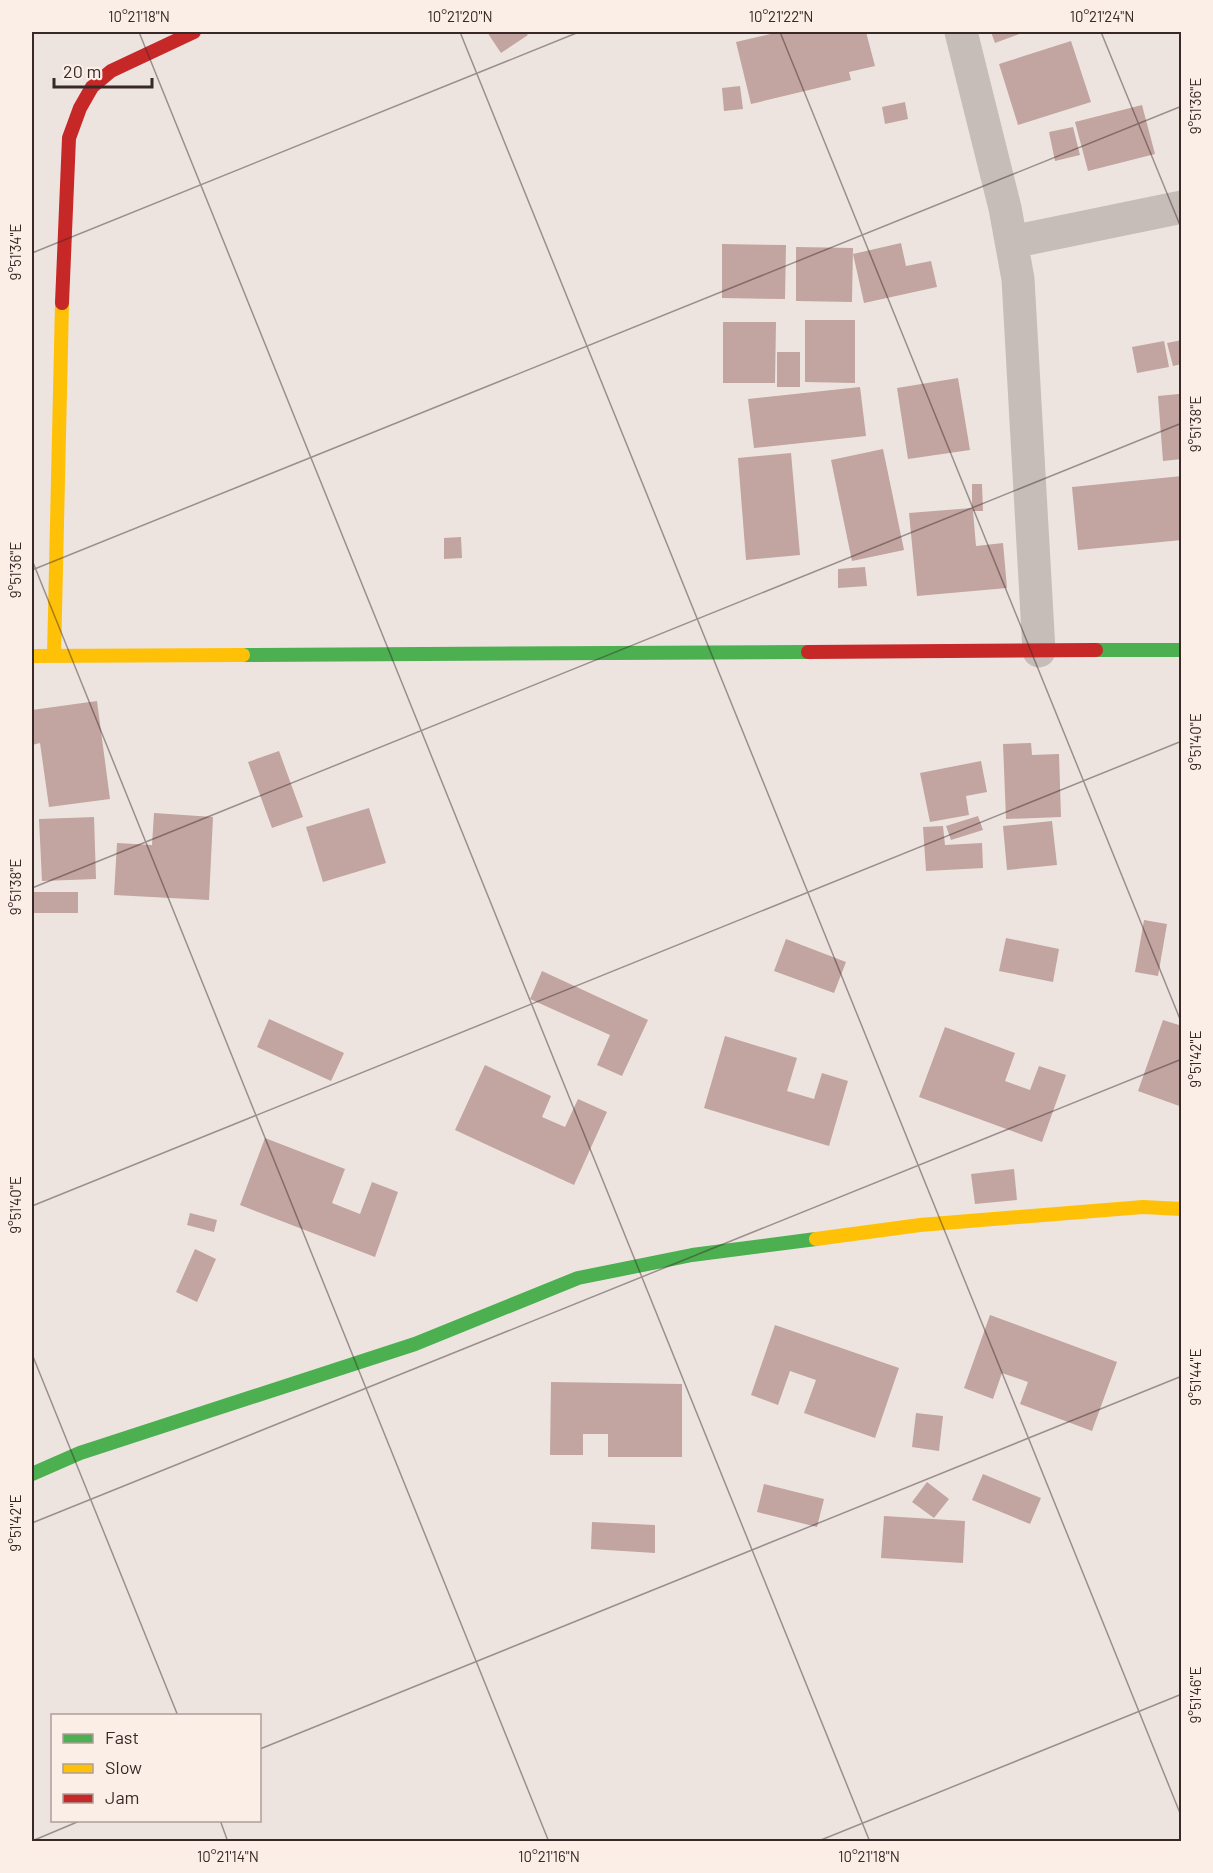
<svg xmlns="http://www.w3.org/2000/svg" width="1213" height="1873" font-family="Barlow,sans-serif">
	<rect width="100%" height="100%" fill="#ede4e0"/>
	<path fill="#c2a4a0" d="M487,32h38l3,3 -27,18z
		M779,32h87l9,34 -26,6 2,8 -100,24 -15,-62z
		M991,32h34l-30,11z
		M1071,41l20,61 -73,23 -19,-61z
		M740,86l3,23 -19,2 -2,-23z
		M905,102l3,17 -23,5 -3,-17z
		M1142,105l13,49 -67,17 -13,-49z
		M1073,127l7,28 -25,6 -6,-29z
		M901,243l5,23 25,-5 6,26 -73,16 -11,-49z
		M722,244l64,1 -1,54 -63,-1z
		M796,247l57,1 -1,54 -56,-1z
		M805,320h50v63l-50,-1z
		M723,322h53l-1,61h-52z
		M1182,340v24l-9,2 -6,-23z
		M1164,341l5,26 -32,6 -5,-26z
		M777,352h23v35h-23z
		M958,378l12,72 -62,9 -11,-71z
		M860,387l6,49 -112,12 -6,-49z
		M1179,394l3,65 -19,2 -5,-65z
		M883,449l21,101 -52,11 -21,-101z
		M791,453l9,102 -54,5 -8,-102z
		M1182,476v64l-104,10 -6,-63z
		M972,484h10l1,27h-10l3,35 27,-3 4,45 -90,8 -8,-83 63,-5z
		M461,537l1,21 -18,1v-21z
		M865,567l2,19 -29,2v-19z
		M97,701l13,98 -61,8 -9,-64 -8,2v-35z
		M1031,743l1,12 27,-1 2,63 -55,2 -3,-75z
		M279,751l24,66 -31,11 -24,-66z
		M981,761l6,31 -21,4 3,19 -39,7 -10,-49z
		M369,808l17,55 -63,19 -17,-55z
		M154,813l59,4 -4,83 -95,-5 3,-52 35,2z
		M978,816l5,14 -32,10 -5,-14z
		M94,817l2,62 -54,2 -3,-62z
		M1052,821l5,44 -50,5 -4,-44z
		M943,826l2,19 37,-2 1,25 -57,3 -3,-44z
		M32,892h46v21h-46z
		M1144,920l23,4 -9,52 -23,-4z
		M1006,938l53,11 -6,33 -54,-11z
		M786,939l60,23 -12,31 -60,-22z
		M542,971l106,49 -26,56 -25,-11 13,-30 -80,-36z
		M269,1019l75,34 -13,28 -74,-34z
		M1163,1020l19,6v81l-44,-16z
		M945,1027l70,26 -10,28 25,9 9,-24 27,9 -24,67 -123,-45z
		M725,1036l72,22 -10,33 27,8 8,-26 26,8 -19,65 -125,-38z
		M485,1065l66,31 -9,21 23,10 13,-28 29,13 -33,73 -119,-55z
		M265,1138l80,31 -13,34 28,11 12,-32 26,10 -23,65 -135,-52z
		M1014,1169l3,31 -42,4 -4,-30z
		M190,1213l27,7 -3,12 -27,-7z
		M195,1249l21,10 -19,43 -21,-10z
		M990,1315l127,47 -25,69 -72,-27 8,-22 -26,-9 -9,26 -29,-11z
		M775,1325l124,43 -24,70 -71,-25 12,-33 -26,-9 -12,34 -27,-10z
		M551,1382l131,2v73h-74v-23h-25v21h-33z
		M916,1413l27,3 -4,35 -27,-4z
		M983,1474l58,24 -11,26 -58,-24z
		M927,1482l22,17 -15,19 -22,-16z
		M764,1484l60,15 -7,28 -60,-15z
		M884,1516l81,5 -2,42 -82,-5z
		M592,1522l63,3v28l-64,-4z"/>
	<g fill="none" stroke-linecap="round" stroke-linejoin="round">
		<path stroke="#c6bdb9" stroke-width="33" d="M961,32l44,176 13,71 21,372
			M1012,242l170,-35"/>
		<path stroke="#4caf50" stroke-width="14" d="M1096,650h86
			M243,655l565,-3
			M32,1474l48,-21 335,-109 163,-66 114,-23 124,-16"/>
		<path stroke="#ffc107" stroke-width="14" d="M32,656l211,-1
			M54,656l8,-353
			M816,1239l104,-14 223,-18 39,2"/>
		<path stroke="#c62828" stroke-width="14" d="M62,303l7,-165 11,-30 12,-21 19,-16 83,-39
			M808,652l288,-2"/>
	</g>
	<path fill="none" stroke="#382927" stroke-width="1.5" stroke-opacity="0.45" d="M139,32l731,1810M460,32l722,1786M780,32l402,992M1101,32l81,198M32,253l547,-221M32,560l517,1282M32,570l1150,-464M32,888l1150,-465M32,1206l1150,-465M32,1354l146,362M32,1523l1150,-464M260,1749l922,-373M220,1820l8,22M32,1841l50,-21M816,1842l366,-148"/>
	<rect width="1213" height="1873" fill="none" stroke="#fbeee7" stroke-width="66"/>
	<rect x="51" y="1714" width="210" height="108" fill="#fbeee7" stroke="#ad9f9a" stroke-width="1.5"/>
	<rect x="63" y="1734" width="30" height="9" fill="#4caf50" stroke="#ad9f9a" stroke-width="1.5"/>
	<text x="105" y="1744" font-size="18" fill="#382927">Fast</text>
	<rect x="63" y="1764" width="30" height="9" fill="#ffc107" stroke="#ad9f9a" stroke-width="1.5"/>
	<text x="105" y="1774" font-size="18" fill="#382927">Slow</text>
	<rect x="63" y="1794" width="30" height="9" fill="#c62828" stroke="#ad9f9a" stroke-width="1.5"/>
	<text x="105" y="1804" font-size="18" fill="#382927">Jam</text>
	<path d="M54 78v9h98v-9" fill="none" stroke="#382927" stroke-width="3"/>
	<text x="63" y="78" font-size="18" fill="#382927" stroke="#fbeee7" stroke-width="4.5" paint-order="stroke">20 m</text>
	<rect x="33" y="33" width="1147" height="1807" fill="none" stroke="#382927" stroke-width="2"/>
	<g font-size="15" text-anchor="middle" fill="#382927">
		<text x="139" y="22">10°21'18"N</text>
		<text x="460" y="22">10°21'20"N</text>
		<text x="781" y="22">10°21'22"N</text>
		<text x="1102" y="22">10°21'24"N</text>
		<text transform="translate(1196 106) rotate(-90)" y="5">9°51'36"E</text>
		<text transform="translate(16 252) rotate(-90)" y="5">9°51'34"E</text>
		<text transform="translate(1196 424) rotate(-90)" y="5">9°51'38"E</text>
		<text transform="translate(16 570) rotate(-90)" y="5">9°51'36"E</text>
		<text transform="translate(1196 742) rotate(-90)" y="5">9°51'40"E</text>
		<text transform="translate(16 887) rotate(-90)" y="5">9°51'38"E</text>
		<text transform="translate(1196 1059) rotate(-90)" y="5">9°51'42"E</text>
		<text transform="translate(16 1205) rotate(-90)" y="5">9°51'40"E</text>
		<text transform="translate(1196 1377) rotate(-90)" y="5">9°51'44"E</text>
		<text transform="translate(16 1523) rotate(-90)" y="5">9°51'42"E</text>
		<text transform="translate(1196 1695) rotate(-90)" y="5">9°51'46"E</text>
		<text x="228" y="1862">10°21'14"N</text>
		<text x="549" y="1862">10°21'16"N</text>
		<text x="869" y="1862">10°21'18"N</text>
	</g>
</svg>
